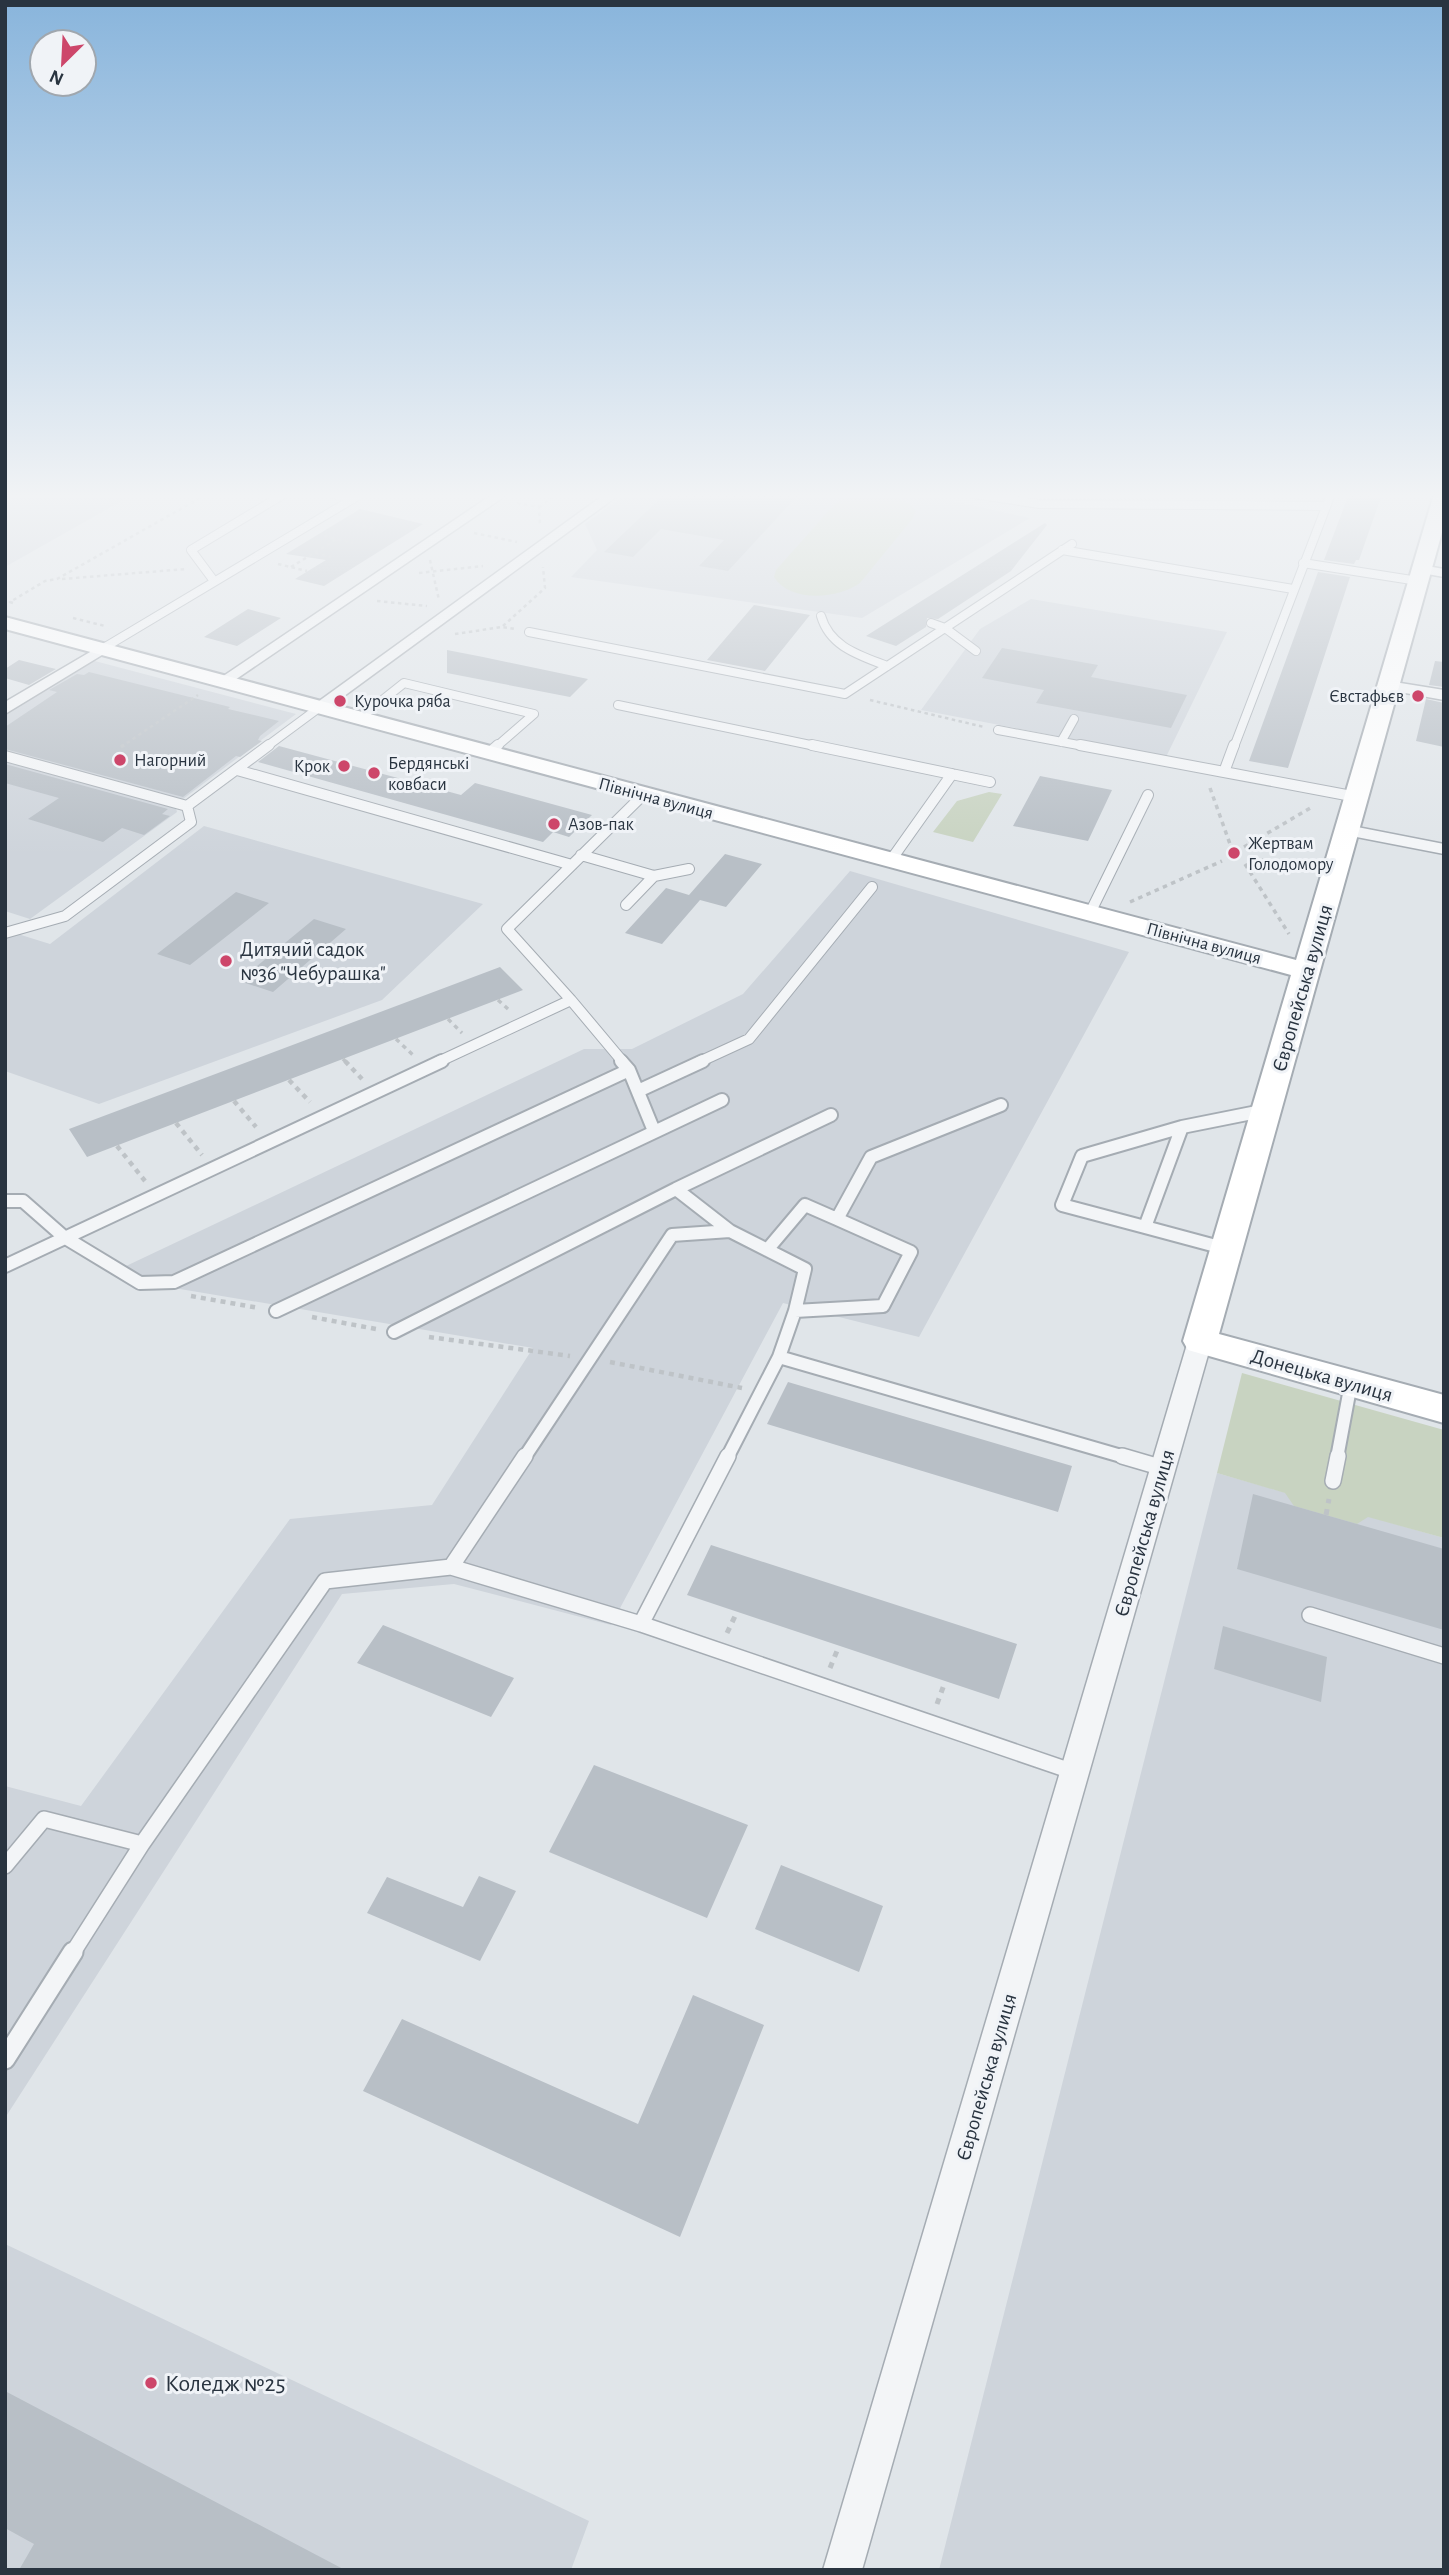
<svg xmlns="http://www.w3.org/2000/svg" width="1449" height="2575" font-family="'Alegreya Sans',sans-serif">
	<rect width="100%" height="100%" fill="#e0e5e9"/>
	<path fill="#ced4db" d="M5,494h129l-129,73z
		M626,494h293l111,24 -168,100 -291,-41 26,-27 -12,-26z
		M1031,599l196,33 -61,125 -245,-47 59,-81z
		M91,660l205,54 -121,91 2,7 -147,107 -25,-8v-198z
		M204,826l279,78 -101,96 -283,104 -94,-33v-141l45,14z
		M850,871l279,81 -210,385 -136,-34 -172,322 -157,-41 -112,10 -337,524v-332l76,20 209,-287 142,-14 101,-157 -371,-62 -38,-19 460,-218h48l111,-55z
		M1217,1473l227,65v1032h-505z
		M5,2244l584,277 -18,49h-566z"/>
	<path fill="#c8d3c1" d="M869,494c17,1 37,2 47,17l-3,7 -53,65c-22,16 -70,20 -86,-6l2,-7 57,-64 8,-6z
		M989,792l13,2 -29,48 -40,-10 24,-31z
		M1242,1373l202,57v108l-76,-21 -11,7 -63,-18 -9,-13 -68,-20z"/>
	<path fill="#b8bfc6" d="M665,494h134l-71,77 -29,-5 25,-26 -63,-11 -28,28 -29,-5z
		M1349,494l32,3 -22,63h-3l-2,4 -30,-4z
		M360,509l63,15 -99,62 -29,-7 31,-19 -40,-6z
		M1045,523l2,2 -36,46 -73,48 -11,-1 -1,9 -30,19 -30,-10z
		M1318,572l32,5 -62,191 -39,-7z
		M754,605l56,10 -45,56 -58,-11z
		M248,609l33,9 -44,28 -33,-9z
		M1002,648l96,17 -7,12 96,18 -16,33 -135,-25 8,-13 -62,-12z
		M447,650l36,7 105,22 -18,18 -123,-24z
		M19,660l37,9 -27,16 -24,-7v-9z
		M1435,661l9,1v25l-15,-2z
		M89,672l141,35 -2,2 51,12 -19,15 -2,4 4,1 -22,16 -4,-1 -53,41 -178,-48v-22l52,-35 -8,-2 28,-16 7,1z
		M1426,699l18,4v44l-28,-6z
		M279,746l182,49 14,-12 117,32 -23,22 -16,-5 -10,10 -285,-80z
		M5,764l163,45 -6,5 8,2 -26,19 -22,-7 -19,14 -75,-23 31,-21 -54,-15z
		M1040,776l72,14 -24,51 -75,-15z
		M725,854l37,10 -36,43 -26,-7 -38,44 -37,-11 41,-45 23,7z
		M236,892l33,11 -79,62 -33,-11z
		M314,919l32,10 -73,63 -34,-11z
		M500,967l23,23 -436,167 -18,-28z
		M788,1382l284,84 -14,46 -291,-88z
		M1253,1494l191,55v81l-207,-61z
		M711,1545l306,99 -18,55 -312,-104z
		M383,1625l131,53 -23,39 -134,-54z
		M1223,1626l104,31 -6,45 -107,-33z
		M594,1765l154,60 -41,93 -158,-66z
		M781,1865l102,41 -24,66 -104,-43z
		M479,1876l37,15 -36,70 -113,-48 20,-36 76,30z
		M693,1995l71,30 -84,212 -317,-146 39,-72 236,105z
		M5,2391l340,179h-326l15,-26 -29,-16z"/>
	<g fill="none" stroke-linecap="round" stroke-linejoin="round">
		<g stroke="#a5acb3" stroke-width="10">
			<path id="lane-far4" d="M333,494l20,5
				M974,494l65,10 287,2
				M1062,550l231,39
				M1303,563l115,18
				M214,581l-23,-31 93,-56
				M821,616c9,31 38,39 66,50
				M931,623l14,5 31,23
				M529,632l316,62 227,-150
				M102,649l259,-155
				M618,705l202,42
				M360,718l44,-35 130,31 -38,33
				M998,730l91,17
				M1061,742l13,-23
				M266,747l54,-40
				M1234,747l97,-253"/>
		</g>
		<g stroke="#a5acb3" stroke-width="12">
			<path id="lane-far3" d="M812,745l178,37
				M1080,745l144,27
				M1234,745l-10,27 133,25
				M489,753l9,-8
				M5,756l182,50
				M237,770l335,95
				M581,855l73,21 -28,29
				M891,860l61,-86
				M654,876l35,-7
				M1090,913l58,-118
				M5,933l60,-17 126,-94 -4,-16 82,-61
				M571,1000l52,62
				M438,1062l133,-62 -64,-71 136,-134
				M699,1062l50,-23 123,-152"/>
		</g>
		<g stroke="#a5acb3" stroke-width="16">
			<path id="lane-far2" d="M621,1061l8,9 25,61
				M638,1091l65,-30
				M676,1189l54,42 75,38 -10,42 -16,46
				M5,1201h18l41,36 76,46 34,-1 455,-212
				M1145,1227l-83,-22 20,-49 100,-29
				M1227,1249l-82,-22 37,-100 85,-17
				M767,1250l38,-45 32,14
				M5,1266l437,-205
				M276,1311l446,-211
				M795,1311l88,-5 28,-54 -74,-33 34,-62 130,-52
				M394,1332l282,-143 155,-74
				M524,1458l148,-223 58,-4
				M727,1458l52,-101 349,101
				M1337,1458l14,-75"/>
		</g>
		<g stroke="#a5acb3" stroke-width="18">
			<path id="lane-far1" d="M728,1456l-87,168 433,148
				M1122,1456l41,12
				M1333,1481l5,-25
				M451,1567l74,-111
				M1310,1615l134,41
				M5,1866l39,-47 98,25
				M72,1954l70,-110 183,-263 126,-14 190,57"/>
		</g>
		<g stroke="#a5acb3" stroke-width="23">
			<path id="lane" d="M5,2059l68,-107"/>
		</g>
		<g stroke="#a5acb3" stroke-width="3">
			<path id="street" d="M493,494h15l-279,190 -5,2 -8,-5z
				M605,494h15l-295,216h-10l-3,-3 3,-3z
				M1421,565l23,4v8l-28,-5 -2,-3z
				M102,645l5,1 2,3 -2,3 -102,62v-12z
				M1388,681l56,9v10l-61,-11 -3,-3z
				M1347,825l97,19v10l-103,-20 -2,-4 2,-4z
				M1200,1332l8,3 4,6 -350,1229h-39l365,-1229 4,-6z"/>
		</g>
		<g stroke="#a5acb3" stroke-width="4">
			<path id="secondary" d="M1434,494h10v31l-225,809 225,61v28l-256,-73 -5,-9 108,-366 -1286,-346v-12l1291,343z"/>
		</g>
		<path stroke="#bec3c7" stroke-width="2.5" stroke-dasharray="3.5 3.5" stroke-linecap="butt" d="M517,503l22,4 1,18
			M539,507l18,-13
			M349,523l27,6
			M474,533l43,9
			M324,536l29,7
			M315,553l16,4
			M430,560l9,40
			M278,564l29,7
			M291,567l46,-28
			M419,573l64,-7
			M62,579l124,-10
			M377,601l50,5
			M13,603l-3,-1 35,-21 12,-2 150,-85
			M73,618l32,8
			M503,626l42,-38 -2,-21
			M455,634l47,-7 13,2
			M870,700l114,27
			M121,747l77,-52"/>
		<path stroke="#bec3c7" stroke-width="3.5" stroke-dasharray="4.5 4.5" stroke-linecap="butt" d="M121,747l3,-2
			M1210,788l20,56
			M1244,847l68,-40
			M1253,858l56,12
			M1245,864l44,70
			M1130,902l92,-41
			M498,1000l10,9
			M448,1019l14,14
			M396,1039l17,16
			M343,1059l3,3"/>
		<path stroke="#bec3c7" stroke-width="4.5" stroke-dasharray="5 5" stroke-linecap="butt" d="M345,1061l17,18
			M289,1080l21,22
			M234,1101l22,26
			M176,1123l26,32
			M117,1146l28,35
			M191,1296l68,12
			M312,1317l64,12
			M429,1337l141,19
			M610,1362l132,26"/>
		<path stroke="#bec3c7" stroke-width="5" stroke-dasharray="6 6" stroke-linecap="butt" d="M1326,1515l3,-16
			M727,1633l10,-21
			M830,1668l9,-22
			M937,1704l8,-22"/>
		<use href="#lane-far4" stroke="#f3f5f7" stroke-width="8"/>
		<use href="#lane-far3" stroke="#f3f5f7" stroke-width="10"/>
		<use href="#lane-far2" stroke="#f3f5f7" stroke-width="12"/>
		<use href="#lane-far1" stroke="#f3f5f7" stroke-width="15"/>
		<use href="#lane" stroke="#f3f5f7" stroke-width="19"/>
		<use href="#street" fill="#f3f5f7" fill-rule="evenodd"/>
		<use href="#secondary" fill="#fff" fill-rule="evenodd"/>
	</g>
	<linearGradient id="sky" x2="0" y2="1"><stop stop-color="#89b5dc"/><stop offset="0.58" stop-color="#f1f3f5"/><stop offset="1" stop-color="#f1f3f5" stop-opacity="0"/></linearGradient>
	<rect width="1449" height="855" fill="url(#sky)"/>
	<g fill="#cd466a" stroke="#f0f3f7" stroke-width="2.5">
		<circle cx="1418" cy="696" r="7"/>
		<circle cx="340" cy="701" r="7"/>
		<circle cx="120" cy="760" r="7"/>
		<circle cx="344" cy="766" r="7"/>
		<circle cx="374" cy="773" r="7"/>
		<circle cx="554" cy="824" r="7"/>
		<circle cx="1234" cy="853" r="7"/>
		<circle cx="226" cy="961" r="7"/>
		<circle cx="151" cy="2383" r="7"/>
	</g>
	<g text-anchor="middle" stroke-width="6" stroke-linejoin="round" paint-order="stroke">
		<g font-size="18" fill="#293440" stroke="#f0f3f7" text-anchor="start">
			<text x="1404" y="702" text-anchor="end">Євстафьєв</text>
			<text x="354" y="707">Курочка ряба</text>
			<text x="134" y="766">Нагорний</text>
			<text x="388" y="769">Бердянські<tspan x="388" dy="21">ковбаси</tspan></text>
			<text x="330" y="772" text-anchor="end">Крок</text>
			<text x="568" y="830">Азов-пак</text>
			<text x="1248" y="849">Жертвам<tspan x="1248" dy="21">Голодомору</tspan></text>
		</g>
		<g font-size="18" fill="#293440" stroke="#f0f3f7">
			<text transform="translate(656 798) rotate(15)" y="6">Північна вулиця</text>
			<text transform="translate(1204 943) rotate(15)" y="6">Північна вулиця</text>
		</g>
		<g font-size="21" fill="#293440" stroke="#f0f3f7" text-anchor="start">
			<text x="240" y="956">Дитячий садок<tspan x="240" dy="24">№36 "Чебурашка"</tspan></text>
		</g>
		<g font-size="21" fill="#293440" stroke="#f0f3f7">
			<text transform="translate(1302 988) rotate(-74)" y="7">Європейська вулиця</text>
			<text transform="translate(1322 1375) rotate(16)" y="7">Донецька вулиця</text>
			<text transform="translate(1144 1533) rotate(-74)" y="7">Європейська вулиця</text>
			<text transform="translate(986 2077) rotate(-74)" y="7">Європейська вулиця</text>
		</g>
		<g font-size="24" fill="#293440" stroke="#f0f3f7" text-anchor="start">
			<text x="165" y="2391">Коледж №25</text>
		</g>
	</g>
	<rect width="1449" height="2575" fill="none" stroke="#293440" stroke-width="14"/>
	<g transform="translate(63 63) rotate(204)"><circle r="33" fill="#f0f3f7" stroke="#a0a7ae" stroke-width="2"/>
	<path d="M0-5L12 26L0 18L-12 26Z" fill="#cd466a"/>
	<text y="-10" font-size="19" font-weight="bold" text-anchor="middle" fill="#293440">N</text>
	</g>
</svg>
